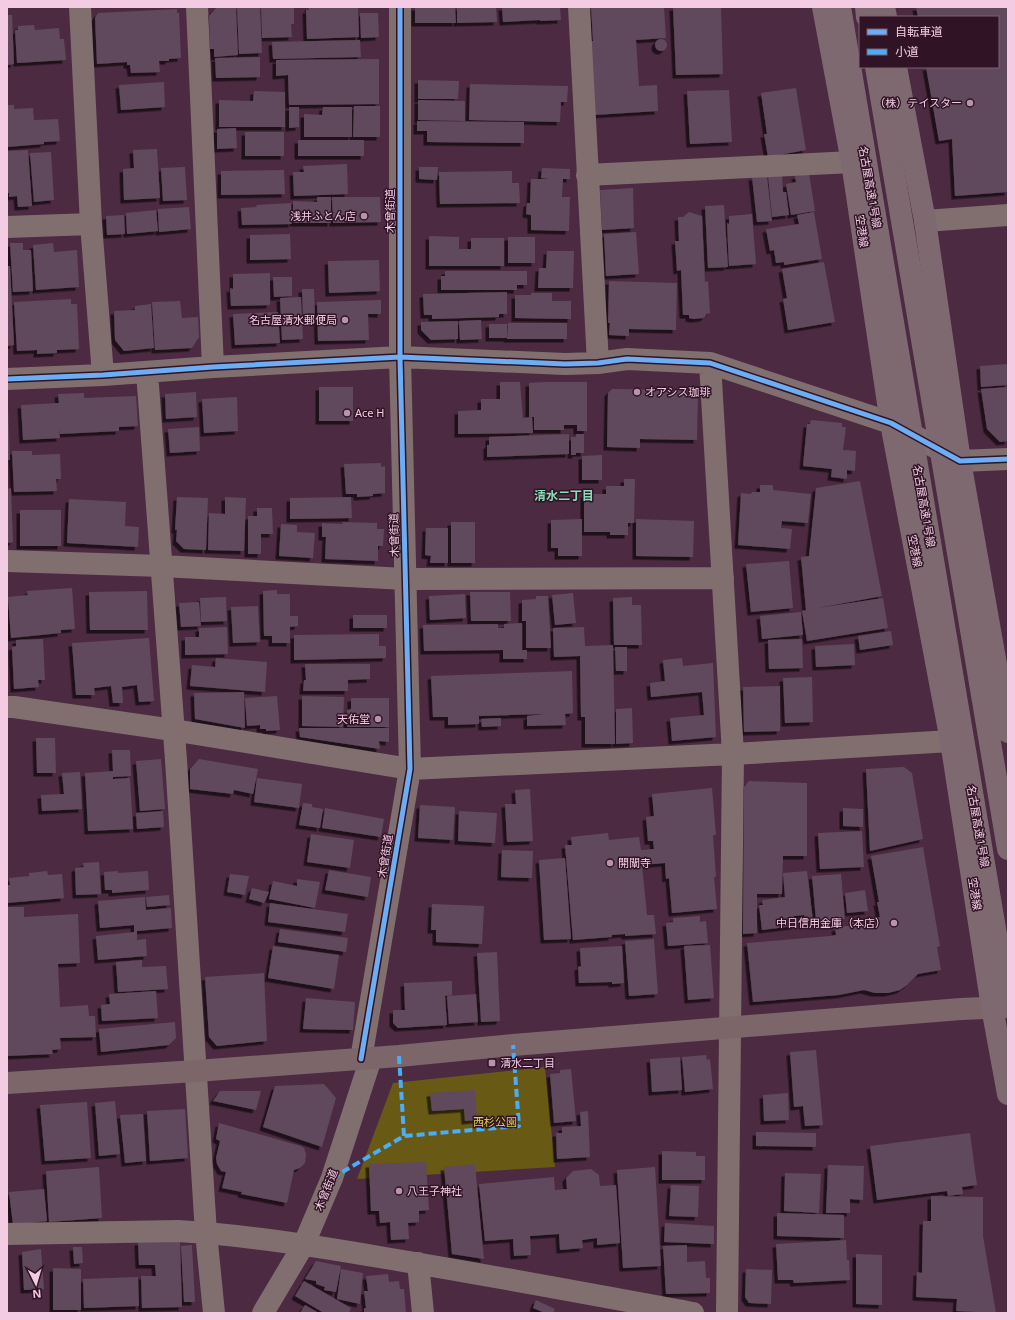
<svg xmlns="http://www.w3.org/2000/svg" width="1015" height="1320" font-family="'Noto Sans','Noto Sans JP',sans-serif">
	<defs>
		<filter id="shadow"><feDropShadow dx="-3.5" dy="3.5" stdDeviation="0" flood-color="#0009"/></filter>
	</defs>
	<rect width="100%" height="100%" fill="#4c2a41"/>
	<path fill="#685a15" d="M545,1067l10,100 -198,12 36,-96z"/>
	<path fill="#61485d" filter="url(#shadow)" d="M217,7h19l2,48 -24,2v-8h-4l-1,-33z
		M237,7h23l2,46 -23,1z
		M261,7h33v17h-3l1,13 -30,1z
		M308,7h50l1,30 -52,2 -1,-29h3z
		M415,7h40l1,16h-41z
		M457,7h39l1,15 -40,1z
		M502,7h58l1,13 -21,1v-1l-37,2z
		M591,7h73l2,31 -30,2 3,46 18,-1 1,26 -64,4 -4,-74h3z
		M673,7h48l2,67 -47,1z
		M916,7h92v185l-53,4 -3,-57 -13,2 -13,-74h72v-50h-80z
		M177,9v4h2l2,45 -12,1v2h-10l1,11 -29,1 -1,-8h-3v-3l-30,2 -2,-46 3,-5z
		M360,13h18l1,24 -18,1z
		M7,15h5l2,49 -7,1z
		M34,25l1,5 24,-2 1,11h4l2,21 -49,3 -2,-33h3v-4z
		M655 45a6 6 0 1 1 12 0a6 6 0 1 1-12 0Z
		M360,40l1,17 -88,2 -1,-17z
		M260,57v20l-44,1 -1,-20z
		M379,59v45l-90,1 -1,-30 -12,1v-16z
		M418,80l41,1 -1,18h-40z
		M164,82l1,25 -44,3 -2,-25z
		M470,84l98,2 -1,16h-6l-1,20 -91,-2z
		M796,88l10,62 -38,7 -4,-23h3l-6,-41z
		M729,90l3,52 -42,2 -3,-53z
		M254,91l31,1v35h-66v-27l34,1z
		M418,100l47,1v20l-47,-1z
		M7,105h7v4l19,-1 1,12 24,-1 2,22 -16,1v2l-37,3z
		M354,106h26v31h-27z
		M289,107h10v20l-10,1z
		M323,107h29v30h-48v-23l18,1z
		M417,121l107,1v21l-97,-1v-11h-10z
		M236,128l1,20 -20,1v-20z
		M245,132h39v24h-39z
		M298,140h66v16h-66z
		M157,149l3,49 -36,2 -1,-31 11,-1 -1,-18z
		M28,150l4,56 -14,1 -1,-11 -8,1v-4h-2v-42z
		M51,152l3,48 -20,2 -4,-49z
		M347,164l1,30 -54,2 -1,-24h11l-1,-6z
		M185,167l2,33 -24,1 -2,-33z
		M419,167h19l-1,13 -18,-1z
		M542,168l28,1v10h-7l-1,18h8l-1,34 -38,-1v-15l-5,-1 1,-11h3l1,-24h18l-8,-1z
		M284,170l1,24 -64,1v-24z
		M512,171v12h7l1,20 -80,1 -1,-32z
		M809,173l6,38 -24,4 -5,-31 10,-2 -1,-6z
		M782,174l1,18h3l3,23 -17,2 -4,-41z
		M767,176l5,45 -15,1 -5,-45z
		M633,188l1,40 -32,2 -2,-40z
		M317,197h14v26h-38v-22l24,1z
		M332,197h48l1,25 -48,1z
		M291,203l1,21 -50,1 -1,-17 16,-1 -1,-2z
		M724,205l4,62 -20,1 -3,-62z
		M189,207l2,22 -32,3 -1,-23z
		M156,210l2,21 -31,3 -1,-21z
		M689,212l13,4 3,66 3,-1 2,32 -4,1v2l-3,2 -9,1 -5,-1v-3h-6l-2,-45 -4,1 -2,-30h4l-1,-24h5z
		M814,212l8,47 -38,6v-3l-8,1 -2,-13 -4,1 -4,-22 33,-5 -2,-9z
		M752,214l4,50 -27,2 -2,-43 2,1v-8z
		M124,215l1,19 -18,1 -1,-19z
		M636,232l3,42 -33,2 -2,-42z
		M290,234l1,25 -41,1v-25z
		M429,236l30,1v12h12v-11h33v28h-75z
		M508,237h27v26h-27z
		M10,243h13v7h8l2,41 -20,1z
		M53,243l1,9 23,-2 2,37 -43,3 -3,-45z
		M547,251h27l-1,37h-35l1,-20h7z
		M379,260l1,31 -51,2 -1,-32z
		M824,262l11,60 -47,8 -5,-31 4,-1 -5,-29z
		M7,266h3l4,79 -7,1z
		M445,271h82v14h-10v5h-76v-14h4z
		M270,273v32l-39,1 -1,-18 3,1v-15z
		M273,277h19v19l-18,1z
		M609,281l68,2 -1,47 -47,-1v7l-20,-1 1,-12h-2z
		M302,289h12l1,30h-12z
		M507,292v22h-8v3l-67,2v-4h-8l-1,-21z
		M531,293h21v8h19v18l-56,-1v-23h16z
		M301,297l2,42 -21,1 -2,-42z
		M71,299v5h6l2,45 -22,1v3l-20,1v-4l-20,1 -3,-49z
		M381,300v14h-13l1,26 -51,1 -1,-39z
		M180,301l2,17 16,-1 1,20 -7,11 -37,2 -3,-48z
		M151,304l3,44 -30,3 -9,-11 -1,-29 21,-1v-4z
		M278,312l2,31 -45,2 -2,-31z
		M481,320l1,19 -22,1 -1,-19z
		M458,321v18l-27,1 -10,-10v-8z
		M508,323h59v16h-60z
		M489,324h18v14h-18z
		M1008,364v21l-27,2 -1,-21z
		M500,382h20l3,36 9,-1 1,16 -75,1v-23l23,-1v-11h19z
		M545,382h42v49h-10v-6h-13v5h-30v-13h-5v-34z
		M319,387h34v34h-34z
		M1008,387v54l-8,1 -13,-13 -6,-40z
		M612,389l86,1 -1,50 -57,-1v9l-33,-1 1,-54z
		M196,392l1,25 -31,2 -1,-25z
		M84,393v5l52,-2 2,30 -19,1v4l-59,3 -1,-6 1,10 -37,2 -2,-35 38,-2 -1,-9z
		M237,397l1,34 -34,2 -2,-34z
		M7,405h1l2,55h-3z
		M811,420l31,3v4h4l-3,23 13,1 -1,20 -8,-1v9l-16,-2 1,-8 -29,-3 4,-42h3z
		M199,427l1,24 -30,2 -2,-24z
		M569,434v20l-82,3v-12h2v-8z
		M576,434h8v19h-8v2h-5v-18h5z
		M12,451h20v4l28,-1 1,25h-5l1,12 -43,1z
		M602,455v25h-20v-24z
		M381,463v4l4,-1v27l-12,1v2l-16,1v-3h-11l-2,-30z
		M624,479h11l-1,44h-6v12h-18v-3h-26v-38h22v-8h18z
		M860,481l22,115 -64,12 65,-10 5,30 -81,13 -5,-30 4,-1 -5,-53 8,-1 7,-68z
		M760,485h13v5l38,4 -3,29 -26,-2 -1,7 11,1 -2,20 -52,-4 3,-52 10,1 1,-2h8z
		M11,488l2,54 -6,1v-54z
		M177,497l31,1 -2,52 -22,-1 -8,-8 1,-11h-2z
		M225,497l21,1 -2,53 -36,-1 1,-37 16,1z
		M351,497l1,21 -62,1v-21z
		M69,499l57,3 -1,24 14,1 -1,20 -71,-4z
		M257,508h15l1,26h-12v20h-13v-38h9z
		M20,510h41v36h-41z
		M582,519v37h-24v-8h-7v-28z
		M636,519l58,2 -1,36 -57,-1z
		M342,522l35,1v6h7l-1,17h-5v15l-53,-2 1,-22h-4v-14l21,1z
		M451,522h24v41h-24z
		M281,524l16,1v7l18,1 -2,25 -34,-2z
		M426,528h22v35h-18l1,-7 -6,-1z
		M789,561l4,47 -42,4 -5,-48z
		M72,588l3,41 -14,1v3l-50,5 -3,-41 20,-2 -1,-4z
		M277,590v4h13v22h8v10l-8,1v16h-18v-7h-8l-1,-45z
		M147,591l1,39h-58l-1,-38z
		M470,592h40l1,29h-40z
		M573,593l3,30 -21,2 -3,-30z
		M465,594l1,24 -36,2 -1,-24z
		M536,596h12l3,52h-25v-27h-4v-21l14,-1z
		M226,597l1,24 -26,1 -1,-24z
		M632,597v8h9l1,40h-28l-1,-47z
		M199,602l2,24 -20,1 -2,-24z
		M258,606l2,36 -27,1 -2,-36z
		M801,612l2,23 -41,4 -2,-23z
		M353,615h34v13h-34z
		M522,623v27h5v9h-24v-9l-79,1 -1,-26 75,-1v4h6v-4z
		M227,627l1,27 -43,1v-18h14v-9z
		M584,627l1,19 28,-1 2,99h-30v-27h-4l-1,-61 -26,1 -1,-29z
		M891,631l2,14 -33,5 -2,-14z
		M379,634v12h7v12l-92,2v-25z
		M149,638l5,63 -15,1 -2,-17 -15,2 1,16h-10l-2,-17 -17,2 1,7h-19l-4,-52z
		M43,639l2,41h-7l1,7 -25,2 -2,-42 4,-1v-6z
		M802,639l1,29 -34,1 -1,-29z
		M854,644l1,21 -39,2 -1,-21z
		M615,647h12v24h-11z
		M216,658l51,4 -2,30 -75,-6 2,-21 23,2z
		M682,658l1,8 30,-3 3,74 -44,4 -2,-23 34,-3 -2,-23 -51,5 -1,-14 15,-2 -2,-21z
		M305,664h65v15l-22,1v11h-45l1,-11h2z
		M572,671l1,42 -8,1 1,11 -39,1v-10l17,-2 -65,2v8l-31,1v-8h-15l-2,-41z
		M812,677l1,45 -28,1 -2,-45z
		M780,686v45l-36,1 -1,-45z
		M244,692l1,36 -50,-9 -1,-26z
		M277,696l3,34 -14,1v-2h-6v-4l-13,1 -2,-28z
		M302,696l42,1 -1,30 -41,-1z
		M351,698h38v29h-42v-17l4,-1z
		M632,708l1,35 -17,1v-35z
		M501,718v8l-19,1 -1,-8z
		M299,728h90v14l-10,-1 1,8 -80,-12z
		M36,738h19l1,35h-19z
		M112,750h18l1,26 -18,1v2l17,-1 3,51 -45,2 -3,-58 28,-2z
		M161,759l4,50 -25,2 -4,-50z
		M199,759l59,10 -5,25 -19,-4 -1,4 -43,-5v-20z
		M904,767l8,6 11,66 -53,12 -4,-82z
		M80,772l2,37 -40,2 -1,-16 23,-1 -2,-21z
		M257,778l45,6 -3,24 -45,-6z
		M749,781l58,2v73h-24l-1,38h-25v39l-14,1 1,-147z
		M712,788l4,47h-3l3,42h-2l3,32 -45,4 -3,-35 -3,1 -1,-16 -23,2 5,50h7l2,19 -31,2v-2l-13,1v2l-39,3 -8,-95h7l-1,-8 37,-4 1,7 30,-3 2,13 13,-1 -1,-8h-5l-2,-24 8,-1 -2,-22z
		M530,789l3,52 -26,1 -2,-38h11l-1,-14z
		M303,803l9,1v3l11,2 -3,19 -21,-3z
		M420,805l35,2 -2,33 -35,-2z
		M325,808l59,11 -3,18 -59,-9z
		M843,808l20,1v18l-20,-1z
		M163,811l1,16 -27,2 -1,-16z
		M459,811l38,2 -2,30 -37,-2z
		M862,831l2,36 -44,2 -2,-36z
		M311,834l43,6 -4,28 -43,-6z
		M923,847l17,99 -3,1 4,23 -23,4 -11,11 -7,5 -12,3h-13l-11,-3 -25,5 -86,7 -6,-59 83,-7 6,-1 -1,-7 17,-3 -1,-3 29,-5 -3,-15h2l-8,-46z
		M502,850l31,1 -1,27 -31,-1z
		M565,858l6,81 -27,1 -5,-80z
		M99,862l2,32 -25,1 -1,-27 9,-1 -1,-4z
		M329,870l42,7 -3,20 -43,-7z
		M47,871l1,4 14,-1 2,24 -57,5v-18h3l-1,-7 20,-2v-3z
		M118,871v2l30,-2 1,19 -37,3v-3h-7l-1,-18z
		M807,871l6,50h-8l-1,-6 -10,1 1,10 -33,4 -3,-25h4l-1,-5 23,-3 -2,-24z
		M230,874l19,2 -4,19 -18,-3z
		M841,874l4,45 -29,1 -4,-44z
		M297,879l23,3 -5,26 -46,-9 4,-18 24,5z
		M252,888l17,4 -5,11 -15,-4z
		M865,890l3,21 -21,2 -2,-20z
		M169,895l1,10 -23,2 -1,-10z
		M145,897l1,13 25,-2 1,20 -35,3v9l9,-1 1,17 -49,4 -2,-24 38,-4v-7l-34,3 -2,-27z
		M270,903l78,11 -3,18 -77,-10z
		M432,904l52,2 -2,38 -46,-2v-12h-5z
		M7,907h17v10l54,-3 2,49 -22,1 2,43 28,-2 1,11h6l1,21 -36,1 1,11 -9,1 1,4 -46,2z
		M700,916v6l6,-1 2,22 -40,3 -2,-23 7,-1v-4z
		M280,929l68,9 -2,14 -68,-10z
		M654,939l4,55 -29,2 -4,-55z
		M710,945l4,53 -26,2 -4,-54z
		M273,946l66,9 -5,34 -66,-11z
		M622,946l2,37 -12,1v-2l-33,1 -1,-16 3,-1 -1,-18z
		M497,952l3,69 -19,1 -4,-69z
		M142,960v7l24,-1 2,23 -50,3 -2,-30z
		M264,973l3,68 -50,5 -8,-9 -4,-60z
		M452,981v14l-7,1 2,29 -49,3 -5,-5v-13h12l-1,-27z
		M156,991l2,27 -56,3 -1,-16 9,-1 -1,-10z
		M476,994l2,28 -29,2 -2,-28z
		M306,998l49,4 -2,28 -50,-1z
		M175,1022l1,16 -7,7 -68,7 -2,-23z
		M816,1050l7,75 -18,1 -2,-20 -9,1 -4,-55z
		M706,1055l1,5 3,-1 3,30 -28,3 -3,-35z
		M680,1057l2,33 -30,2 -2,-33z
		M571,1069l5,52 -22,2 -4,-49 10,-1v-3z
		M324,1084l12,14 -14,49 -59,-20 12,-41z
		M475,1090l2,30 -12,1 -1,-12 -32,2 -2,-18z
		M220,1091h41l-5,19 -43,-9z
		M788,1093l1,27 -25,1 -1,-26z
		M115,1101l5,53 -21,2 -4,-53z
		M87,1102l4,56 -46,3 -5,-56z
		M185,1109l3,49 -38,3 -3,-50z
		M588,1111l2,46 -33,2 -1,-26h6v-6l19,-1 -1,-14z
		M143,1114l3,47 -21,2 -5,-48z
		M219,1123l82,23 3,2 2,6 -1,9 -5,5 -6,2 -7,33 -46,-9 1,-2 -20,-4 4,-16 -5,-1 -4,-7 -1,-6 4,-17 -4,-2z
		M756,1132l60,1v14l-60,-1z
		M970,1133l7,52 -15,2 1,7 -15,2 -1,-5 -70,9 -7,-54z
		M662,1151l34,1v4h9v24h-43z
		M426,1162l3,48 -10,1v11l-11,1 1,16 -18,1 -1,-18 -10,1 -1,-12h-8l-2,-47z
		M475,1164l6,65 3,30 -32,-5 -8,-87z
		M828,1165l36,1 -1,34 -13,-1v14h-24z
		M99,1167l3,51 -53,4 -3,-51z
		M655,1167l6,99 -38,2 -6,-98z
		M591,1169l8,6 1,11 16,-1 4,58 -23,2v-7l-15,2 1,8 -23,2 -1,-16 -29,2 1,19 -17,1 -1,-17 -28,2 -6,-57 75,-7 1,13 12,-1 -1,-11 7,-7z
		M785,1173l36,1 -2,39 -35,-2z
		M671,1185l28,1 -1,31 -29,-1z
		M44,1189l3,32 -34,4 -4,-33z
		M931,1196l52,1v39l13,77 -40,-2 1,-12 -41,-2 1,-25 5,1 1,-52h8z
		M777,1213l67,2v23l-67,-2z
		M665,1223l49,3v18l-50,-2z
		M846,1240l1,20h2l1,20 -56,3 -1,-3h-15l-2,-36z
		M180,1241l2,66 -40,1 -1,-32h15l-1,-11h-16l-1,-23z
		M192,1245l3,57h-11l-3,-56z
		M687,1245v17l18,-1 1,17h4v15l-44,1 -3,-48z
		M73,1247h9l1,16 -9,1z
		M41,1249l3,40 -20,1 -2,-38z
		M856,1254l26,1v50l-26,-1z
		M316,1261l25,5 -5,26 -12,-2 1,-3 -9,-3v-3l-11,-2z
		M53,1268l28,1v41h-28z
		M341,1269l22,4 -3,31 -23,-5z
		M746,1269l26,1 -1,34 -22,-1 -4,-6z
		M388,1274l1,8 10,-1 1,8h4l2,24h-42v-5h2l-2,-17h4l-2,-15z
		M138,1277l1,29 -55,2 -1,-29z
		M304,1281l47,27 -2,5h-25l-29,-17z
		M536,1300l19,9 -2,4h-8l-12,-5z
		M305,1305l14,8h-19z"/>
	<g fill="none" stroke-linecap="round" stroke-linejoin="round">
		<path stroke="#806f6e" stroke-width="22" d="M80,7l11,217 12,151
			M197,7l16,360
			M579,7l19,356
			M587,175l265,-13
			M925,221l83,-6
			M7,227l84,-3
			M710,363l23,391 -6,559
			M147,372l29,388 30,473 8,80
			M7,379l96,-4 110,-8 187,-10 165,7 33,-1 29,-4 83,4 181,60 69,38 48,-2
			M7,561l155,5 243,13 318,-1
			M7,707h7l159,23 237,39 323,-15 218,-13
			M361,1059l49,-290 -10,-412v-350
			M7,1234l171,-3c70,4 139,15 207,27 103,17 205,36 308,55
			M418,1263l5,50
			M263,1313l41,-69 28,-66 39,-120"/>
		<path stroke="#7c666a" stroke-width="22" d="M7,1083l189,-12 203,-15 114,-11 448,-36 47,-2"/>
		<path stroke="#7f6971" stroke-width="22" d="M823,7l29,155 39,261 60,318 41,266 16,87
			M866,7l1,10
			M884,7l2,10
			M896,67l29,154 35,240 48,271"/>
		<path stroke="#7f6971" stroke-width="22" d="M840,7l168,999
			M876,67l132,782"/>
		<path stroke="#49aef6" stroke-width="4" stroke-dasharray="8 4" stroke-linecap="butt" d="M399,1056l5,80
			M332,1178l72,-42 115,-10 -6,-81"/>
		<g stroke="#301426" stroke-width="8">
			<path id="cycleway" d="M7,379l96,-4 110,-8 187,-10 165,7 33,-1 29,-4 83,4 181,60 69,38 48,-2
				M361,1059l49,-290 -10,-412v-350"/>
		</g>
		<use href="#cycleway" stroke="#6dadf4" stroke-width="5"/>
	</g>
	<g fill="#b993aa" stroke="#301426" stroke-width="1.5">
		<circle cx="970" cy="103" r="4"/>
		<circle cx="364" cy="216" r="4"/>
		<circle cx="345" cy="320" r="4"/>
		<circle cx="637" cy="392" r="4"/>
		<circle cx="347" cy="413" r="4"/>
		<circle cx="378" cy="719" r="4"/>
		<circle cx="610" cy="863" r="4"/>
		<circle cx="894" cy="923" r="4"/>
		<rect x="488" y="1059" width="8" height="8" rx="2"/>
		<circle cx="399" cy="1191" r="4"/>
	</g>
	<g text-anchor="middle" stroke-width="3" stroke-linejoin="round" paint-order="stroke">
		<g font-size="11" fill="#f3cce3" stroke="#301426" text-anchor="end">
			<text x="962" y="107">（株）テイスター</text>
			<text x="356" y="220">浅井ふとん店</text>
			<text x="337" y="324">名古屋清水郵便局</text>
			<text x="645" y="396" text-anchor="start">オアシス珈琲</text>
			<text x="355" y="417" text-anchor="start">Ace H</text>
			<text x="370" y="723">天佑堂</text>
			<text x="618" y="867" text-anchor="start">開闡寺</text>
			<text x="886" y="927">中日信用金庫（本店）</text>
			<text x="500" y="1067" text-anchor="start">清水二丁目</text>
			<text x="407" y="1195" text-anchor="start">八王子神社</text>
		</g>
		<g font-size="11" fill="#f3cce3" stroke="#301426">
			<text transform="translate(870 187) rotate(80)" y="4">名古屋高速1号線</text>
			<text transform="translate(390 211) rotate(-90)" y="4">木曾街道</text>
			<text transform="translate(862 231) rotate(82)" y="4">空港線</text>
			<text transform="translate(924 506) rotate(80)" y="4">名古屋高速1号線</text>
			<text transform="translate(394 535) rotate(-91)" y="4">木曾街道</text>
			<text transform="translate(915 551) rotate(79)" y="4">空港線</text>
			<text transform="translate(978 826) rotate(80)" y="4">名古屋高速1号線</text>
			<text transform="translate(385 856) rotate(-81)" y="4">木曾街道</text>
			<text transform="translate(975 894) rotate(81)" y="4">空港線</text>
			<text transform="translate(326 1190) rotate(-68)" y="4">木曾街道</text>
		</g>
		<g font-size="11" fill="#dccc48" stroke="#301426">
			<text x="495" y="1126">西杉公園</text>
		</g>
		<g font-size="12" font-weight="bold" fill="#89ddb5" stroke="#301426">
			<text x="564" y="500">清水二丁目</text>
		</g>
	</g>
	<rect width="1015" height="1320" fill="none" stroke="#f3cce3" stroke-width="16"/>
	<rect x="859" y="16" width="140" height="52" fill="#301426" stroke="#7e5e72"/>
	<rect x="867" y="29" width="20" height="6" fill="#6dadf4" stroke="#7e5e72"/>
	<text x="895" y="36" font-size="12" fill="#f3cce3">自転車道</text>
	<rect x="867" y="49" width="20" height="6" fill="#49aef6" stroke="#7e5e72"/>
	<text x="895" y="56" font-size="12" fill="#f3cce3">小道</text>
	<g transform="translate(36 1284) rotate(175)" stroke="#301426" stroke-width="3" paint-order="stroke">
	<path d="M0-3L7 15L0 10L-7 15Z" fill="#f3cce3"/>
	<text y="-6" font-size="11" font-weight="bold" text-anchor="middle" fill="#f3cce3">N</text>
	</g>
</svg>
